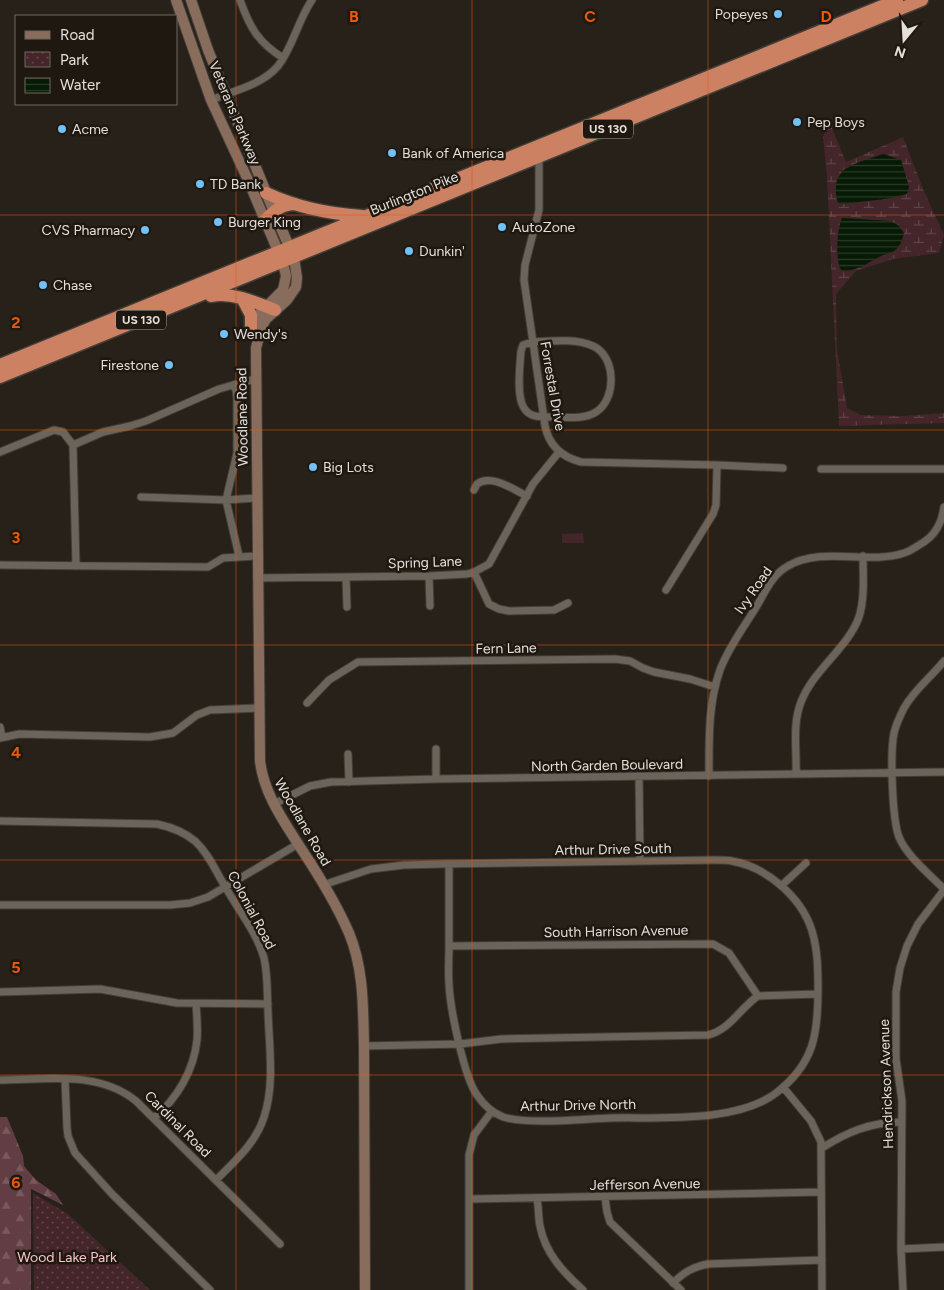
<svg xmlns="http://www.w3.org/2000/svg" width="944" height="1290" font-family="Figtree,sans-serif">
	<defs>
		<pattern id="forest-firs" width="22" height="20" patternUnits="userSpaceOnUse" patternTransform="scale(1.25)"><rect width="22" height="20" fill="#623e44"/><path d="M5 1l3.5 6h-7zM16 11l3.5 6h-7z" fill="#78595e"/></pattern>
		<pattern id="wetland-marsh" width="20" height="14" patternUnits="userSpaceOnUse" patternTransform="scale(1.25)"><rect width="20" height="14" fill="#43252a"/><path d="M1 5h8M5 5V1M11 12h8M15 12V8" fill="none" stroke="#5e4448"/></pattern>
		<pattern id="park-dots" width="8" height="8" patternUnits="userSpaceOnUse" patternTransform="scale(1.25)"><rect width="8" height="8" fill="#43252a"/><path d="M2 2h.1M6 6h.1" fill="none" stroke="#5e4448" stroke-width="1.8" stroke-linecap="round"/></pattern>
		<pattern id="water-rules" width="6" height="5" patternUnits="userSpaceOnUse" patternTransform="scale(1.25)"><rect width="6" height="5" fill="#061a04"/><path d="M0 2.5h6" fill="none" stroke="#2a3b28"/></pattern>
	</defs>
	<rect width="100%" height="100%" fill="#272119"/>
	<path fill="#43252a" d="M583,533l1,10h-22v-9z"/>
	<path fill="url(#forest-firs)" d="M0,1117h7l16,39 1,10 12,14 20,14 7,11 -32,-16v101h-31z"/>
	<path fill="url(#wetland-marsh)" fill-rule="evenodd" d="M829,121l17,41 57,-25 20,52 21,46 -5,18 -46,6 -37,12 -20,23 1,55 10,59 14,7 41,1 42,-3v10l-105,3 -12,-249 -4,-40zM883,154l18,6 8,27 -24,12 -43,5 -5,-24 6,-10 4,-2zM842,218l48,3 4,30 -13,5 -21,12z"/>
	<path fill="url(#park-dots)" d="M33,1193l35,21 82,76h-116z"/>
	<path fill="url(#water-rules)" d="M883,154l18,6 8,27 -2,7 -22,5 -46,5c-3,-5 -3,-10 -3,-16 0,-23 29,-27 47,-34z
		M842,218l48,3 8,4 6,8c-2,7 -4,14 -10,18 -3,2 -8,3 -11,4 -15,6 -25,18 -42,15 -6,-10 -4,-41 1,-52z"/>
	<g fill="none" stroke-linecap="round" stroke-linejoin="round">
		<g stroke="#433e38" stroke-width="9">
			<path id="street" d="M240,0c10,28 18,42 43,58
				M211,100c22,-9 51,-15 67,-34 15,-19 20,-46 34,-66
				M539,157v53l-14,55 -1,15 21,146c4,20 17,31 36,36l136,3 66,3
				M532,342c19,-1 44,-4 61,4 23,10 24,53 3,66 -12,8 -31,5 -45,5 -10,0 -21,1 -27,-9 -8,-12 -4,-43 -3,-57l2,-6z
				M233,385l22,-6
				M73,445l30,-13 27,-6 16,-5 73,-32 14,-4 3,5 1,8v55l-11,47 13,56
				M73,445l3,121
				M0,452l54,-22 9,2 10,13
				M821,469h123
				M474,490l3,-6c14,-11 37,6 50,12
				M141,497l85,3 31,-2
				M0,565l208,2 15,-9 34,-2
				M474,572l15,32 10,5 10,2 45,-1 14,-7
				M429,576l1,30
				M346,577l1,30
				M257,578l172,-2 38,-2 7,-2 15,-8 44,-80 26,-32
				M666,590l47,-76 3,-9 1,-40
				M944,661c-13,16 -30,29 -40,47 -4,8 -8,16 -10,25 -4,19 -2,86 5,104 7,18 31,38 45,52
				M307,703l22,-23 29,-18 257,-3 15,2 13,7 11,4 36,7 25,8
				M0,727l2,10
				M0,738l19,-4 131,3 23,-4 24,-18 13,-5 49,-2
				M436,749v30
				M348,754l1,28
				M796,774c1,-23 -4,-50 5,-72 12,-32 47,-54 58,-85 6,-19 4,-41 4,-61
				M709,776c0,-36 -1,-72 11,-106 9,-24 25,-44 38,-66 8,-14 15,-30 30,-38 35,-20 79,-1 116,-13 7,-2 13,-7 20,-11 12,-8 18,-20 20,-35
				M639,777l1,84
				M274,804l36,-18 21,-4 105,-3 508,-7
				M0,821l157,3c14,3 27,8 38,17 14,13 21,31 31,47 13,23 31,45 38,70 4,17 3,36 4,53 1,35 7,73 -4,106 -8,26 -29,44 -48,63
				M323,885l48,-16 33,-4 37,-1 274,-4c6,0 12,0 17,1 35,6 70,37 80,70 6,20 6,40 6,60 0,43 -4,73 -42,102 -39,30 -118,24 -166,25 -29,1 -80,7 -107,-1 -10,-4 -20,-13 -26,-22 -13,-18 -27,-87 -28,-111 -1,-13 0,-26 0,-38 0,-27 0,-55 0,-82
				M781,886l25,-23
				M0,905h170l20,-2 18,-6 90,-53
				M449,946l264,-2 16,9 29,43
				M0,992l100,-3 77,14 91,1
				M758,996l60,-2
				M364,1046l96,-2 41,-5 207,-4c22,-5 32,-27 50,-39
				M65,1079l2,49 1,8 7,17 37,41 98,96
				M0,1080c45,0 98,-10 136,21l144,143
				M783,1087l28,34 10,21 1,148
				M154,1118c23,-19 40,-48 43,-78 1,-12 0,-24 -1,-36
				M822,1148c25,-16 49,-26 80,-26
				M605,1197l2,15 3,10 71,68
				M470,1199l351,-7
				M537,1199c2,9 1,18 3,27 5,27 23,46 43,64
				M901,1249l43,-2
				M673,1283c11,-11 20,-16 35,-19l114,-4
				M469,1290v-135l5,-20 18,-24
				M903,1290l-2,-41 1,-148 -6,-42v-67l4,-24 7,-22 11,-22 26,-34"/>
		</g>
		<g stroke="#433e38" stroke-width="12">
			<path id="secondary" d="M176,0l35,100 37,80 35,83 3,13 -3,14 -26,26 -4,12
				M191,0l17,50 62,152 24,56 3,20 -1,9 -9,13 -21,19 -5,9 -5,20 4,413c4,33 23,59 40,86 18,27 36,56 49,86 15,36 14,75 15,113l1,244"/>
		</g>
		<g stroke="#433e38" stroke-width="15">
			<path id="highway" d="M266,193c30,14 64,21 96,23
				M265,220c9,-9 17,-16 30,-16
				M211,296c22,-4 44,6 64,14
				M242,298l9,17v17
				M0,365l897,-365
				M0,377l922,-377"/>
		</g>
		<use href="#street" stroke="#6b645a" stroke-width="7"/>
		<use href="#secondary" stroke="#886d5d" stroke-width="10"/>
		<use href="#highway" stroke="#cc8163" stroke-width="12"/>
	</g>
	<path fill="none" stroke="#e8590c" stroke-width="1" stroke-opacity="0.55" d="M236,0v1290M472,0v1290M708,0v1290M0,215h944M0,430h944M0,645h944M0,860h944M0,1075h944"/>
	<g fill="#71c1f5" stroke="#1e1810" stroke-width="2">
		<circle cx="778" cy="14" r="5"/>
		<circle cx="797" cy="122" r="5"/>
		<circle cx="62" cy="129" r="5"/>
		<circle cx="392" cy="153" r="5"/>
		<circle cx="200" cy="184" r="5"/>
		<circle cx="218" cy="222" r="5"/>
		<circle cx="502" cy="227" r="5"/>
		<circle cx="145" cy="230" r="5"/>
		<circle cx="409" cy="251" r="5"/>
		<circle cx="43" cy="285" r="5"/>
		<circle cx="224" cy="334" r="5"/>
		<circle cx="169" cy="365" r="5"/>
		<circle cx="313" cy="467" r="5"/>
	</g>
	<g text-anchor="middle" stroke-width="5" stroke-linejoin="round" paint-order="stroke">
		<g fill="#1e1810" stroke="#a8a39d" stroke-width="1">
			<rect x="583" y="119.5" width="50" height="19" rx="4"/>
			<rect x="116" y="310.5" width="50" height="19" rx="4"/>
		</g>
		<g font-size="12" font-weight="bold" fill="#e3dfd9">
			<text x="608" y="133">US 130</text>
			<text x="141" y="324">US 130</text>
		</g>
		<g font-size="14" fill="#e3dfd9" stroke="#1e1810" text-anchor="start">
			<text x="768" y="19" text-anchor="end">Popeyes</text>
			<text x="807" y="127">Pep Boys</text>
			<text x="72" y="134">Acme</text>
			<text x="402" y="158">Bank of America</text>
			<text x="210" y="189">TD Bank</text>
			<text x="228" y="227">Burger King</text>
			<text x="512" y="232">AutoZone</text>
			<text x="135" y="235" text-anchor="end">CVS Pharmacy</text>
			<text x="419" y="256">Dunkin'</text>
			<text x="53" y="290">Chase</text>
			<text x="234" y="339">Wendy's</text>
			<text x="159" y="370" text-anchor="end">Firestone</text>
			<text x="323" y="472">Big Lots</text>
		</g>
		<g font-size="14" fill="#e3dfd9" stroke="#1e1810">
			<text transform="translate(235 113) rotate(67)" y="5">Veterans Parkway</text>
			<text transform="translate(414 193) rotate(-22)" y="5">Burlington Pike</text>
			<text transform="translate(553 386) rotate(80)" y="5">Forrestal Drive</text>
			<text transform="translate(242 417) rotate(-91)" y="5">Woodlane Road</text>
			<text transform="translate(425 562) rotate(-2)" y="5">Spring Lane</text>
			<text transform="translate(753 590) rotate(-55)" y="5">Ivy Road</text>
			<text transform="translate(506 648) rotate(-1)" y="5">Fern Lane</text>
			<text transform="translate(607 765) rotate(-1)" y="5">North Garden Boulevard</text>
			<text transform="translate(303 822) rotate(60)" y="5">Woodlane Road</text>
			<text transform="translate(613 849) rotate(-1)" y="5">Arthur Drive South</text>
			<text transform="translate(252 910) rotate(62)" y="5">Colonial Road</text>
			<text transform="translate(616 931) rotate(-1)" y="5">South Harrison Avenue</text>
			<text transform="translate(886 1084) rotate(-92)" y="5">Hendrickson Avenue</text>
			<text transform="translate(578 1105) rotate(-1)" y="5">Arthur Drive North</text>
			<text transform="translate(178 1124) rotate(45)" y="5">Cardinal Road</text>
			<text transform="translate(645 1184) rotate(-1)" y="5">Jefferson Avenue</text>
		</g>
		<g font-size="14" fill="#fcc4cb" stroke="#1e1810">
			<text x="67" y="1262">Wood Lake Park</text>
		</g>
	</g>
	<g font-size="16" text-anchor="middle" font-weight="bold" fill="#e8590c" stroke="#1e1810" stroke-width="5" stroke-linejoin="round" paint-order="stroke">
		<text x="354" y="22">B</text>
		<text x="590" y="22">C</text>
		<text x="826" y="22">D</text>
		<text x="16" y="328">2</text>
		<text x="16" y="543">3</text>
		<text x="16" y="758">4</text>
		<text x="16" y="973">5</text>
		<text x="16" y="1188">6</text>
	</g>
	<rect x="15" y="15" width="162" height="90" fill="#1e1810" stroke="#6d6860"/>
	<rect x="25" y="31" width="25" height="8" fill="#886d5d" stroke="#6d6860"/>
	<text x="60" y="40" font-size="15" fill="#e3dfd9">Road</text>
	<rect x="25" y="52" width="25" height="15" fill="url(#park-dots)" stroke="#6d6860"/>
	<text x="60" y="65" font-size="15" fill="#e3dfd9">Park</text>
	<rect x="25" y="78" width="25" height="15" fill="url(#water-rules)" stroke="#6d6860"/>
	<text x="60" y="90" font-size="15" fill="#e3dfd9">Water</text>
	<g transform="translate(904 40) rotate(198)" stroke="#1e1810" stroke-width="4" paint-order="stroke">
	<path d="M0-4L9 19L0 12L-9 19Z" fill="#e3dfd9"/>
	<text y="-8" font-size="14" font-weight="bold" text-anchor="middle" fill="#e3dfd9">N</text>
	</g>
</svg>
